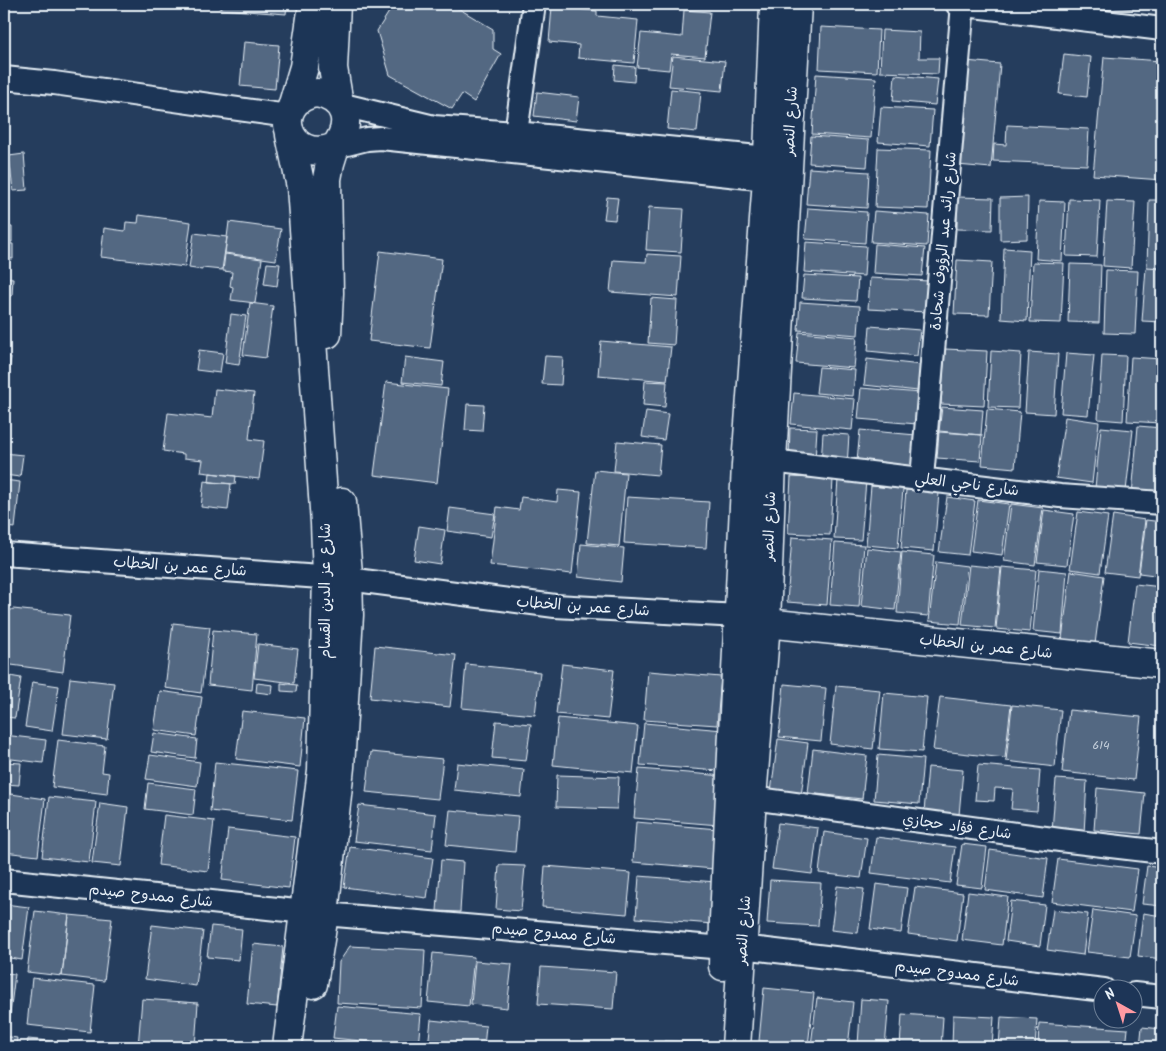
<svg xmlns="http://www.w3.org/2000/svg" width="1166" height="1051" font-family="Kalam,'Playpen Sans Arabic',sans-serif">
	<rect width="100%" height="100%" fill="#253d5d"/>
	<filter id="ink" filterUnits="userSpaceOnUse"><feTurbulence type="fractalNoise" baseFrequency=".02" numOctaves="2"/><feDisplacementMap in="SourceGraphic" scale="10" xChannelSelector="R" yChannelSelector="G"/><feConvolveMatrix kernelMatrix="1 2 1 2 8 2 1 2 1" color-interpolation-filters="sRGB"/></filter>
	<g filter="url(#ink)">
		<path fill="#536782" stroke="#e8f1f8" d="M220,4h67l-1,10 -66,-5z
			M394,4h57l42,25v20l8,5 -27,48 -12,-8 -10,15 -62,-34 -13,-44z
			M1079,4h28v4l-28,-2z
			M1115,4h28v5l-28,-2z
			M552,7l45,4v5l41,4 -4,43 -56,-5 1,-13 -30,-3z
			M684,10l26,2 -5,45 -34,-3 -2,16 -32,-3 4,-34 41,4z
			M821,27l58,3 -2,42 -58,-3z
			M882,30l38,2 -1,26h20l-1,16 -58,-2z
			M244,42l35,3 -4,44 -35,-3z
			M1064,54l27,3 -4,40 -28,-3z
			M673,56l52,5 -3,30 -53,-5z
			M1104,57l58,4v119l-69,-5z
			M965,61l35,3 -9,104 -34,-3z
			M615,65l20,2 -1,15 -20,-2z
			M816,74l60,4 -5,60 -59,-4z
			M895,75l43,4 -3,26 -42,-4z
			M671,89l30,3 -4,40 -30,-3z
			M537,92l42,5 -3,24 -42,-5z
			M881,107l52,3 -3,36 -52,-4z
			M1007,125l82,4 -2,36 -94,-4 1,-17 12,1z
			M811,136l58,4 -2,27 -58,-4z
			M878,148l53,2 -3,59 -53,-2z
			M24,154l3,36 -14,1 -4,-35z
			M809,168l60,4 -2,36 -61,-4z
			M607,197l11,1 -3,22 -11,-1z
			M957,197l36,1 -1,32 -35,-1z
			M1028,197l-1,42 -27,1v-42z
			M1069,199l31,1 -3,57 -31,-1z
			M1149,200h13v68l-15,-1z
			M1039,201l26,1 -3,59 -26,-2z
			M1107,201l28,1 -4,66 -28,-2z
			M4,206h4v14h-4z
			M649,207l35,2 -3,43 -35,-2z
			M808,208l59,4 -2,31 -60,-4z
			M874,211l55,4 -2,31 -56,-4z
			M139,215l52,7 -6,45 -84,-10 3,-29 21,3 1,-9 12,1z
			M229,222l52,7 -5,31 -51,-7z
			M4,226l8,1v15h-8z
			M194,233l33,4 -5,33 -20,-2v2l-13,-2z
			M806,242l60,4 -2,30 -60,-4z
			M4,243l9,1v15l-9,-1z
			M875,244l50,4 -3,28 -49,-3z
			M1004,248l26,2 -3,71 -26,-2z
			M380,251l62,8 -12,89 -61,-7z
			M225,254l37,5 -7,44 -24,-3 2,-13 -3,-1 2,-14 -9,-1z
			M647,254l34,2 -3,41 -68,-5 3,-32 33,2z
			M957,260l35,2 -3,53 -35,-1z
			M1033,262l31,1 -3,60 -31,-1z
			M267,263l13,1 -3,22 -13,-2z
			M1070,264l31,1 -2,58 -31,-1z
			M1146,268l16,1v53l-20,-1z
			M1106,270l32,1 -3,63 -31,-1z
			M804,275l54,3 -2,23 -54,-3z
			M4,277l9,1 -1,18h-8z
			M870,278l59,3 -2,31 -59,-3z
			M651,298l26,2 -3,45 -26,-2z
			M4,302h5l-4,30h-1z
			M800,302l60,4 -2,29 -60,-5z
			M250,303l23,3 -7,52 -23,-3z
			M231,314l15,2 -7,49 -14,-2z
			M870,326l50,4 -3,26 -49,-5z
			M799,332l58,5 -3,31 -58,-5z
			M601,341l70,6 -4,34 -69,-6z
			M945,349l42,2 -3,55 -43,-2z
			M199,350l24,3 -3,20 -24,-3z
			M991,351l30,2 -3,55 -30,-1z
			M1029,352l29,2 -4,60 -29,-2z
			M1066,353l28,2 -6,60 -27,-2z
			M1102,355l24,1 -3,65 -25,-2z
			M4,356l7,1 -4,30h-3z
			M545,356l18,1 -2,28 -19,-1z
			M405,357l39,5 -3,24 -39,-4z
			M1131,357l31,2 -2,64 -33,-2z
			M867,359l54,6 -3,26 -54,-6z
			M819,367l36,3 -2,26 -37,-3z
			M645,381l22,1 -2,25 -22,-2z
			M386,382l62,7 -11,94 -63,-8z
			M861,388l59,5 -3,31 -59,-5z
			M215,389l39,4 -5,46 15,2 -5,38 -58,-7 2,-12 -19,-2v-4l-21,-3 5,-38 44,5z
			M794,393l61,6 -3,31 -61,-6z
			M467,404l17,1 -2,26 -17,-1z
			M942,407l41,3 -2,25 -42,-4z
			M987,409l33,3 -5,56 -33,-3z
			M646,411l22,3 -4,26 -22,-3z
			M1065,417l34,5 -7,61 -36,-5z
			M1138,426l24,2 -1,69 -29,-2z
			M1101,427l32,3 -7,61 -31,-3z
			M790,428l27,1 -2,31 -26,-2z
			M860,430l56,5 -3,31 -56,-5z
			M939,432l43,3 -2,26 -43,-3z
			M823,433l26,2 -2,31 -26,-2z
			M617,441l44,4 -3,30 -44,-4z
			M4,453l19,2 -3,22 -16,-2z
			M595,470l31,3 -7,73 -32,-3z
			M210,473l26,3 -1,8 -26,-2z
			M791,477l42,2 -3,56 -42,-2z
			M838,479l28,2 -5,59 -27,-1z
			M4,480l16,2 -5,46 -11,-1z
			M204,481l27,3 -3,26 -27,-3z
			M871,486l32,3 -5,59 -32,-3z
			M558,490l23,2 -9,82 -82,-9 7,-58 22,3 2,-13 36,5z
			M906,490l33,3 -5,58 -33,-3z
			M627,497l82,5 -3,46 -82,-5z
			M947,497l28,4 -7,54 -29,-3z
			M978,500l31,4 -7,51 -31,-4z
			M1011,504l32,4 -8,57 -31,-4z
			M450,508l45,6 -4,23 -44,-6z
			M1044,510l30,4 -7,51 -30,-3z
			M1078,512l30,4 -8,57 -30,-4z
			M1113,515l32,5 -7,56 -33,-4z
			M1146,520l16,2v54l-23,-3z
			M419,526l26,4 -5,34 -26,-4z
			M792,537l40,3 -5,65 -40,-3z
			M835,543l29,2 -5,62 -29,-2z
			M581,544l43,4 -3,34 -43,-5z
			M867,548l34,4 -6,58 -34,-4z
			M902,552l32,3 -6,61 -31,-3z
			M936,562l31,4 -7,58 -31,-3z
			M969,565l32,3 -6,60 -33,-3z
			M1002,567l34,3 -6,62 -34,-3z
			M1039,569l28,3 -5,62 -29,-3z
			M1071,571l33,5 -9,68 -33,-5z
			M1135,584l27,3 -1,59 -33,-4z
			M13,609l57,6 -7,57 -59,-8v-50z
			M173,623l37,4 -9,66 -36,-5z
			M213,630l44,4 -5,56 -44,-5z
			M258,644l40,5 -4,34 -40,-5z
			M375,646l81,9 -6,52 -80,-9z
			M466,664l74,8 -5,43 -73,-7z
			M562,664l52,6 -6,49 -52,-5z
			M648,671l73,6 -4,48 -73,-5z
			M4,675l17,3 -6,40 -11,-1z
			M70,678l44,5 -7,56 -44,-5z
			M32,682l27,4 -7,45 -27,-4z
			M257,683l16,2 -1,9 -16,-2z
			M281,683l16,2 -1,7 -15,-1z
			M784,684l42,4 -5,53 -42,-4z
			M836,686l44,4 -7,59 -43,-5z
			M160,691l42,6 -6,39 -42,-6z
			M884,693l43,4 -5,55 -43,-3z
			M940,697l71,8 -6,53 -72,-8z
			M1012,705l49,5 -6,57 -49,-6z
			M1069,710l72,7 -7,63 -72,-8z
			M242,711l63,7 -5,49 -64,-8z
			M558,718l80,8 -5,47 -80,-8z
			M496,721l35,3 -5,37 -34,-3z
			M644,723l79,7 -4,41 -79,-6z
			M154,733l43,6 -2,19 -44,-6z
			M4,735l42,5 -3,23 -39,-5z
			M778,739l30,4 -7,53 -30,-4z
			M58,740l47,6 -3,26 7,1 -2,21 -55,-7z
			M813,749l54,7 -5,43 -54,-6z
			M371,752l72,7 -5,40 -72,-7z
			M150,755l50,7 -3,24 -51,-7z
			M878,755l45,4 -4,45 -45,-4z
			M4,762l17,1 -2,22 -15,-1z
			M215,762l83,9 -6,49 -82,-9z
			M457,763l67,7 -3,27 -67,-7z
			M978,765l62,5 -3,41 -26,-2 2,-20 -18,-1 -1,13 -19,-1z
			M928,767l35,3 -4,45 -35,-3z
			M639,769l85,7 -5,49 -85,-7z
			M557,775l62,2 -2,32 -61,-2z
			M1056,779l31,2 -3,52 -32,-2z
			M148,783l48,6 -3,26 -48,-6z
			M1097,788l48,5 -4,41 -47,-4z
			M11,794l34,5 -7,57 -34,-4z
			M49,797l47,5 -7,60 -47,-5z
			M4,798l5,1 -3,24h-2z
			M100,803l28,4 -7,59 -29,-3z
			M359,805l77,9 -4,36 -78,-9z
			M450,810l68,6 -3,36 -69,-7z
			M164,815l50,6 -6,50 -50,-6z
			M636,822l82,7 -4,40 -81,-7z
			M778,823l40,5 -6,46 -40,-5z
			M228,829l67,8 -6,51 -67,-8z
			M824,832l43,6 -6,40 -42,-5z
			M876,837l79,10 -5,36 -79,-10z
			M962,844l25,3 -5,41 -26,-3z
			M350,847l83,11 -6,40 -83,-11z
			M990,850l58,8 -5,40 -58,-8z
			M1058,859l80,10 -6,43 -80,-10z
			M441,860l22,2 -3,50 -23,-1z
			M499,865l26,1 -4,45 -25,-2z
			M545,866l86,7 -4,41 -85,-7z
			M1147,866l15,2v38l-20,-2z
			M639,876l77,6 -3,42 -77,-6z
			M770,880l51,3 -3,43 -51,-3z
			M876,884l31,4 -6,45 -31,-4z
			M837,886l27,3 -6,44 -27,-3z
			M915,887l48,6 -6,48 -49,-7z
			M968,892l40,5 -6,48 -40,-5z
			M1011,901l34,4 -5,41 -34,-5z
			M4,904l25,3 -7,53 -18,-3z
			M1053,910l35,4 -5,41 -36,-5z
			M1093,910l43,6 -6,41 -43,-5z
			M35,911l34,4 -7,61 -35,-4z
			M1143,913l19,3v43l-24,-3z
			M69,915l43,4 -8,62 -42,-5z
			M152,925l51,6 -7,55 -51,-7z
			M211,926l31,3 -3,31 -32,-3z
			M253,944l30,3 -6,60 -30,-3z
			M350,946l75,4 -3,58 -85,-5 2,-41z
			M433,953l41,4 -5,49 -41,-4z
			M475,961l37,3 -5,44 -36,-4z
			M541,967l75,5 -3,37 -75,-5z
			M4,973l11,1 -6,48 -5,-1z
			M32,978l63,7 -5,47 -63,-7z
			M764,988l50,5 -6,53 -49,-5z
			M817,998l36,4 -5,45 -37,-2z
			M142,999l56,4 -3,44h-57z
			M861,999l28,2 -4,46 -27,-2z
			M337,1006l84,8 -3,33 -85,-9z
			M902,1014l41,3 -2,30h-41z
			M953,1015l41,2 -2,30h-40z
			M1001,1017l36,2 -2,28h-36z
			M431,1020l55,6 -2,21h-56z
			M1039,1023l89,6 -2,18h-88z
			M1142,1027l20,2v18h-22z
			M4,1036l13,2 -1,9h-12z
			M28,1039l49,5 -1,3h-49z
			M664,1041l42,1v5h-42z"/>
		<g fill="none" stroke-linecap="round" stroke-linejoin="round">
			<g stroke="#e8f1f8" stroke-width="26">
				<path id="minor" d="M957,4l205,25
					M4,78l50,5 234,33
					M339,104l95,23 82,6 252,25
					M516,133l18,-129
					M335,147l32,-8 14,-1 386,41
					M772,461l288,35 102,7
					M922,478l41,-474
					M4,554l344,25 207,27 184,10 15,4
					M752,798l308,42 102,12
					M4,880l320,34 400,34 18,-1 362,43
					M1134,994l28,3"/>
			</g>
			<g stroke="#e8f1f8" stroke-width="31">
				<path id="tertiary" d="M766,623l396,41"/>
			</g>
			<g stroke="#e8f1f8" stroke-width="31">
				<path id="secondary" d="M336,4l-3,64 6,36
					M317,93c30,6 36,31 18,54 -48,20 -68,-47 -18,-54z
					M292,107l12,-40 9,-63
					M327,334l2,-41 -2,-114 3,-16 5,-16
					M723,966l1,-47 22,-454 21,-286 7,-175
					M313,984l11,-70 16,-147 9,-152 -1,-41 -6,-72
					M287,1047l35,-277 5,-193 -2,-54 -24,-336 -11,-52
					M736,1047l16,-249 14,-175 6,-162 25,-457"/>
			</g>
			<use href="#minor" stroke="#1d3557" stroke-width="22"/>
			<use href="#tertiary" stroke="#1d3557" stroke-width="28"/>
			<use href="#secondary" stroke="#1d3557" stroke-width="28"/>
		</g>
	</g>
	<g text-anchor="middle" stroke-width="5" stroke-linejoin="round" paint-order="stroke">
		<g font-size="12" fill="#c3ceda">
			<text x="1101" y="749">614</text>
		</g>
		<g font-size="15" fill="#e8f1f8" stroke="#1d3557">
			<text transform="translate(790 121) rotate(-87)" y="5">شارع النصر</text>
			<text transform="translate(943 241) rotate(-85)" y="5">شارع رائد عبد الرؤوف شحادة</text>
			<text transform="translate(967 484) rotate(7)" y="5">شارع ناجي العلي</text>
			<text transform="translate(769 526) rotate(-88)" y="5">شارع النصر</text>
			<text transform="translate(180 566) rotate(4)" y="5">شارع عمر بن الخطاب</text>
			<text transform="translate(325 591) rotate(-90)" y="5">شارع عز الدين القسام</text>
			<text transform="translate(583 606) rotate(4)" y="5">شارع عمر بن الخطاب</text>
			<text transform="translate(986 646) rotate(6)" y="5">شارع عمر بن الخطاب</text>
			<text transform="translate(957 826) rotate(8)" y="5">شارع فؤاد حجازي</text>
			<text transform="translate(151 895) rotate(6)" y="5">شارع ممدوح صيدم</text>
			<text transform="translate(743 930) rotate(-86)" y="5">شارع النصر</text>
			<text transform="translate(554 933) rotate(5)" y="5">شارع ممدوح صيدم</text>
			<text transform="translate(957 973) rotate(7)" y="5">شارع ممدوح صيدم</text>
		</g>
	</g>
	<rect width="1166" height="1051" fill="none" stroke="#1d3557" stroke-width="20"/>
	<rect x="10" y="10" width="1146" height="1031" fill="none" stroke="#e8f1f8" stroke-width="2" filter="url(#ink)"/>
	<g transform="translate(1118 1004) rotate(321)"><circle r="24" fill="#1d3557" stroke="#6e8097"/>
	<path d="M0-4L9 19L0 12L-9 19Z" fill="#ff9aa2"/>
	<text y="-8" font-size="14" font-weight="bold" text-anchor="middle" fill="#e8f1f8">N</text>
	</g>
</svg>
